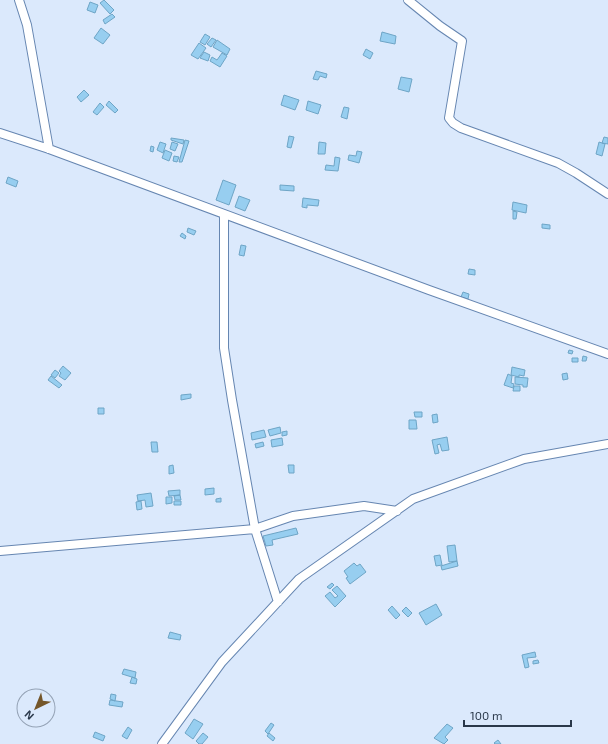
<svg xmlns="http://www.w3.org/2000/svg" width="608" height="744" font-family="'Exo 2',sans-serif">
	<rect width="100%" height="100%" fill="#dbe9fc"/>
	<path fill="#97cef0" stroke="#6ea5c6" d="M104,0l10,10 -4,4 -10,-11z
		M90,2l8,3 -3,8 -8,-3z
		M112,14l3,3 -10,7 -2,-4z
		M101,28l9,7 -7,9 -9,-6z
		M382,32l14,4 -1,8 -15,-3z
		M205,34l5,3 -5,8 -5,-3z
		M212,38l4,2 -5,7 -4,-3z
		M217,40l13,9 -3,6 -14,-8z
		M199,43l7,5 -8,11 -7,-4z
		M366,49l7,4 -3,6 -7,-4z
		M204,52l6,3 -2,6 -8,-3z
		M222,53l5,3 -7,11 -10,-6 2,-4 5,3z
		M316,71l11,3 -1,4 -6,-2 -2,4 -5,-1z
		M401,77l11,2 -3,13 -11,-3z
		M84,90l5,5 -8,7 -4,-5z
		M284,95l15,5 -4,10 -14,-5z
		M109,101l9,9 -3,3 -9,-8z
		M308,101l13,4 -3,9 -12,-4z
		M100,103l4,4 -7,8 -4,-3z
		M344,107l5,1 -2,11 -6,-2z
		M289,136l5,1 -3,11 -4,-1z
		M604,137l4,1v6l-6,-1z
		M171,138l13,2 -1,4 -12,-4z
		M185,140l4,1 -7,21h-3z
		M160,142l6,2 -3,9 -6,-3z
		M172,142l6,2 -3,7 -5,-2z
		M319,142l7,1 -1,11h-7z
		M599,142l6,2 -3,12 -6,-2z
		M151,146l3,1 -1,5 -3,-1z
		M165,150l7,3 -3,8 -7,-3z
		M357,151l5,1 -3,11 -11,-3 1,-5 7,1z
		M174,156l5,1 -2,5 -4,-1z
		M335,157l5,1 -2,13 -13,-1 1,-5 8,1z
		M8,177l10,4 -2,6 -10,-4z
		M223,180l13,5 -7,20 -13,-5z
		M280,185l14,1v5l-14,-1z
		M239,196l11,4 -5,11 -10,-4z
		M303,198l16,2 -1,6 -11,-1v3l-5,-1z
		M513,202l14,3 -1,8 -14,-3z
		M513,211l4,1 -1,7h-3z
		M542,224l8,1v4l-8,-1z
		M188,228l8,3 -2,4 -7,-3z
		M182,233l4,3 -1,3 -5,-3z
		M241,245l5,1 -2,10 -5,-1z
		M469,269l6,1v5l-7,-1z
		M463,292l6,2 -1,5 -7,-2z
		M569,350l4,1 -1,3 -4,-1z
		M583,356l4,1 -1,4h-4z
		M572,358h6v4h-6z
		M63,366l8,7 -6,7 -6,-4 2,-3 -2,-2z
		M512,367l13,3 -1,6 -5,-1v2l-8,-2z
		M55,370l4,3 -4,5 -4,-3z
		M567,373l1,6 -5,1 -1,-6z
		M508,374l4,2 -1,7 3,1 -1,4 -9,-3z
		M51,376l11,9 -3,3 -11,-8z
		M515,377l13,1 -1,9h-4v-2l-8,-1z
		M514,386h6v5h-7z
		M191,394v4l-10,2v-5z
		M98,408h6v6h-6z
		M414,412h8v5h-7z
		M437,414l1,8 -5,1 -1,-8z
		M409,420h7l1,9h-8z
		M280,427l1,6 -11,3 -2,-6z
		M264,430l2,7 -14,3 -1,-7z
		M287,431v4l-5,1v-4z
		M447,437l2,13 -7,1 -2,-7 -3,1 2,8 -4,1 -3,-14z
		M282,438l1,7 -11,2 -1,-7z
		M151,442h6l1,10h-6z
		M263,442l1,4 -8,2 -1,-4z
		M173,465l1,8 -5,1v-8z
		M288,465h6v8h-5z
		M214,488v6l-9,1v-6z
		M180,490v5l-11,1 -1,-5z
		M151,493l2,13 -7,1 -1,-7 -7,1 -1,-6z
		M180,495l1,5h-6l-1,-4z
		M166,497h6v6l-6,1z
		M221,498v4h-5v-3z
		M141,501l1,8 -5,1 -1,-8z
		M174,501h7v4h-7z
		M296,528l2,6 -26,6 1,5 -7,1 -3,-10z
		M455,545l2,16 -8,1 -2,-16z
		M440,555l2,10 -6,1 -2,-10z
		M457,561l1,5 -16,4 -1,-4z
		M354,563l3,3 3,-2 6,8 -16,12 -4,-6 2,-1 -4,-6z
		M332,583l2,2 -4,4 -3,-2z
		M337,586l9,10 -11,11 -10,-11 5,-4 5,6 3,-2 -6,-6z
		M436,604l6,11 -16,10 -7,-12z
		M392,606l8,9 -4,4 -8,-9z
		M406,607l6,6 -4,4 -6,-6z
		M170,632l11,3 -1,5 -12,-2z
		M535,652l1,5 -9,1 2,9 -4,1 -3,-13z
		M538,660l1,3 -6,1v-3z
		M124,669l12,3 -1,6 -13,-4z
		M132,677l5,2 -1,5 -6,-1z
		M111,694l5,1 -1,6 -5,-2z
		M110,700l13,2 -1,5 -13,-2z
		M194,719l9,5 -10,15 -8,-6z
		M271,723l3,2 -6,9 -3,-3z
		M447,724l6,4 -8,9 3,3 -4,4 -10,-6z
		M128,727l4,3 -5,9 -5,-3z
		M95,732l10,4 -2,5 -10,-4z
		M203,733l5,4 -6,7h-3l-3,-3z
		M269,733l6,5 -2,3 -6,-5z
		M498,740l3,4h-6l-1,-1z"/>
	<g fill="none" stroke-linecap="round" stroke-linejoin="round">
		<g stroke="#6686b1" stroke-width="10">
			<path id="street" d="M19,0l8,25 22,124
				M408,0l32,26 22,15 -13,77 4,5 8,5 97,35 18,10 32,21
				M0,133l49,16 380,141 179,64
				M224,214v134l8,52 23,129 23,73
				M0,551l255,-22 38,-13 71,-10 33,5
				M162,744l60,-82 77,-83 114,-80 111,-40 84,-15"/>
		</g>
		<use href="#street" stroke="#fff" stroke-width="8"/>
	</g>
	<g transform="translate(36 708) rotate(223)"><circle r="19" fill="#dbe9fc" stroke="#94a2b5"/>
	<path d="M0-3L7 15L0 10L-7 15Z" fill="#74562a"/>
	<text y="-6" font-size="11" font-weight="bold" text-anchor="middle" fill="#2a384a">N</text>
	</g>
	<path d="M464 720v6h107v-6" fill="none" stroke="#2a384a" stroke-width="2"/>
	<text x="470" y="720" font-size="12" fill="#2a384a" stroke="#dbe9fc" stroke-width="3" paint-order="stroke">100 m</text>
</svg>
